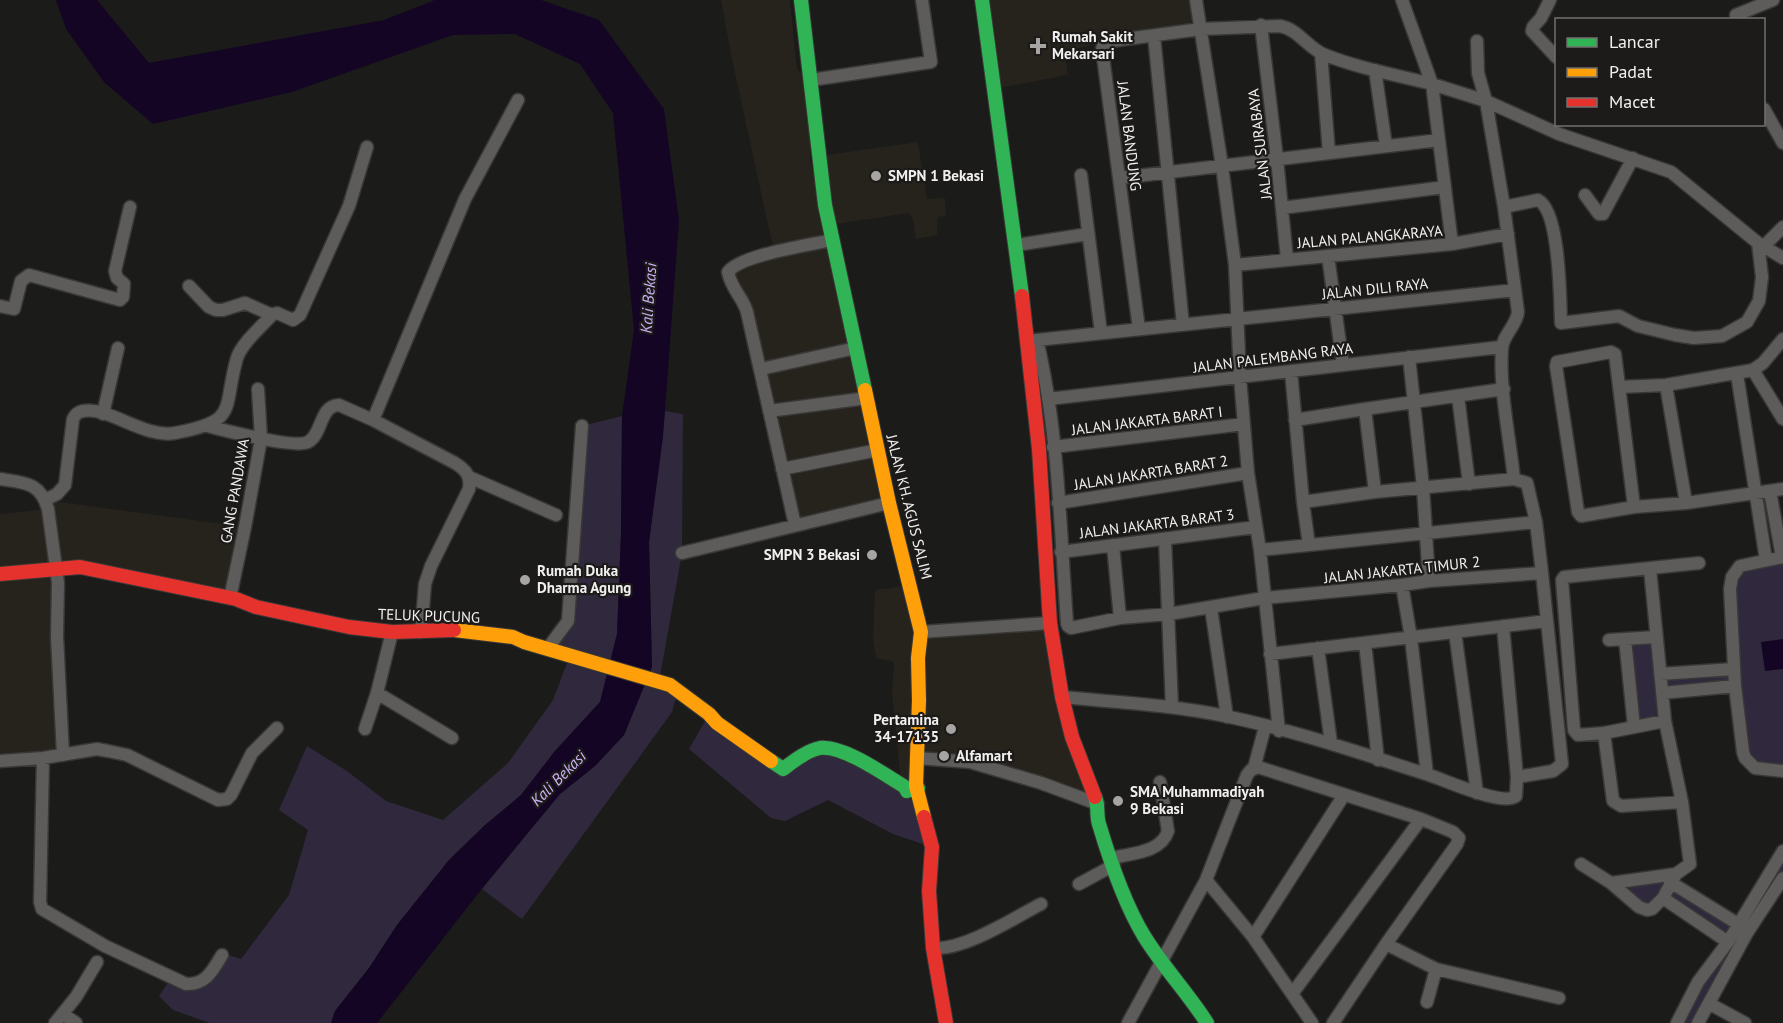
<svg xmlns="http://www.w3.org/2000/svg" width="1783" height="1023" font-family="'PT Sans',sans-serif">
	<rect width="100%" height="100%" fill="#1b1b1a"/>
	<path fill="#26221c" d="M721,0h69l7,69 15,15 -2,74 79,345 -94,22 -34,-156 -33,-97 46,-20 -43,-197z
		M982,0h213l4,29 -88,12 -46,10 3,24 -74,14z
		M918,142l9,57 18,-1 1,18 -8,1 -1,18 -21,4 -3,-19 -4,-7 -73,11 -10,-69z
		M45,500l200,27 -15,71 -174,-30 7,187 -63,6v-247l48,-5z
		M911,585l10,47 129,-9 48,181 -85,-30 -96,-16 -1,19 -15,7 -9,-91 2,-31 -18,-4 -3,-20 2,-48z"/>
	<path fill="#30283d" d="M665,411l18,3 -1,139 -23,129 19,9 -6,21 -150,207 -40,-30 78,-95 35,-28 29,-31 28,-68 -3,-125z
		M622,416l-1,117 -4,101 -17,68 -45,49 -34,44 -37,31 -35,34 -52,65 -28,43 -34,43 -4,12h-121l-37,-13 -14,-14 12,-18 24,6 27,-31 19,6 48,-64 19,-65 -29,-20 28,-64 40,25 39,30 57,19 65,-57 45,-63 17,-45 -22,-7 20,-27 14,-195z
		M1783,557v214l-33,-7 -15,-78 -72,7 2,28 -31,6 -9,-88 31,-2 4,36 74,-4v-97z
		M709,714l65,51 41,-16 90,38 27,60 -39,-13 -65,-34 -43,21 -14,-3 -82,-69z
		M1783,851v27l-85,145h-20l49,-81 -64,-44 -11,11 -41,-26 65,-9 -5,8 67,42z"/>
	<path fill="#140525" d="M56,0h41l52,63 235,-43 51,-20h106l58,20 65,89 15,112 -16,216 -14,105 3,125 -28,68 -29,31 -35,28 -72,87 -111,142h-46l4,-12 34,-43 28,-43 52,-65 35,-34 37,-31 34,-44 45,-49 17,-68 4,-101 1,-117 12,-86 -21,-217 -33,-49 -65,-30 -62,1 -161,57 -139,32 -49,-42 -38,-53z
		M1783,639v30l-18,2 -4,-29z"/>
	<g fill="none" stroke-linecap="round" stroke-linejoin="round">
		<g stroke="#383837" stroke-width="15">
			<path id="street" d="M1196,0l26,166 13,99 5,112 8,96 12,77 19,181
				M1402,0l30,84 54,17 73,33 112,38 87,71 25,15
				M1550,0l-9,18 -8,9 -1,4 24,26
				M1736,15l37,-15
				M1261,25l16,134 10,100
				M1154,36l29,289
				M1477,41l1,32 8,28 18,106 14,105c-1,13 -16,24 -16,37 -3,39 8,91 12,130
				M1321,53l8,100
				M1375,70l11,76
				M811,80l120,-18 -9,-62
				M1764,109l19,34
				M1081,175l20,158
				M1120,178l319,-38
				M1585,195l14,19h4l30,-56
				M1504,207l34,-7c22,11 22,98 23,123l58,-7 19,10 37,9 19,3 28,-2 25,-14 12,-21 3,-24 -4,-34
				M1282,208l163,-21
				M1016,245l72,-11
				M1764,246l19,-19
				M1328,256l15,109
				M1235,265l217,-21 56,-10
				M189,286l20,21 7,3h7l22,-7 27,12
				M0,306l14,3 7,-28 8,-6 91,25 3,-3 1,-13 -7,-6 -2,-7 15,-64
				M1139,329l-37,-280 1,-3 8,-5 90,-12 79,-3c18,3 27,21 43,28 34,14 73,21 109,30l20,160
				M1037,340c22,92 23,189 30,283l1,3 3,2 49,-10
				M1027,341l488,-51
				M1409,357l14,130 6,94
				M761,369l95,-21
				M1753,370l30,49
				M1291,371l12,131 6,43
				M1737,374l29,186
				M1666,385l20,118
				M1619,387l47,-2 87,-15 10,-7 20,-24
				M1458,396l11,88
				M1048,399l453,-52
				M1365,409l139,-20
				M769,411l98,-13
				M103,414l15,-66
				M1295,420l70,-11 10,83
				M207,426c17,4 88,23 101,16 15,-8 11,-36 31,-37l34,15
				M1053,447l191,-23
				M782,469l96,-19
				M469,477l87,38
				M0,479c25,4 40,3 48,30l10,74 -1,53 6,119
				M1770,491l12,66
				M45,500l12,-6 8,-9 8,-66c2,-4 4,-7 10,-8 25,-5 62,28 92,22 65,-12 47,-23 62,-75 5,-15 24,-31 35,-43l5,-2 16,7 7,-5 49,-109 18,-59
				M1303,502l72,-10 139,-13 13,4 9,39 6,51 20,191 -9,7 -36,6
				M1058,503l190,-30
				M1634,507l-19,-153 -4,-2 -54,10 -1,4 22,146 3,4 53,-9 52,-4 97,-14
				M795,525l-48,-213c-4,-15 -15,-21 -19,-40 12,-17 82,-27 104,-32
				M1165,539l7,168
				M1113,545l7,73 49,-4 95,-16 138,-13 27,-4 113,-8
				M1260,550l276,-28
				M1061,552l195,-25
				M682,553l207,-50
				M1783,557l-43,9 -8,11 -2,12 5,97 8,66 2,6 10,10 28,3
				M1402,585l9,53 16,136
				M230,598l15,-71 16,-88 -3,-50
				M1211,608l16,109
				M421,632l4,-48 6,-18 38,-77c2,-13 -3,-19 -14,-26l-82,-43 92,-221 53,-99
				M921,632l129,-9
				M1455,632l22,161
				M1625,639l9,88
				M1609,640l47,-3
				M1365,643l13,117
				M548,648l20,-27 14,-195
				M1318,648l13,95
				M1270,654l277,-33
				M1660,674l74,-5
				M377,693l75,45
				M1662,693l73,-7
				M1062,697c54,5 109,8 163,19 68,14 135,37 201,58 17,5 76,33 90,22l1,-19 -14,-151
				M365,729l12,-36 15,-61
				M1604,733l61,-12
				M43,758l-3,144 2,7 63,37 81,38c20,1 27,-14 36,-29
				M917,758l53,4 71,21 57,21
				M0,761l43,-3 54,-9 11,2 19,4 91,45 9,-1 4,-4 21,-42 25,-25
				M1254,768l11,-41
				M1682,802l-61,4 -8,-5 -9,-68 -26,2 -4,-5 -12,-150 2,-3 135,-14
				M1112,858c20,-5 49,-5 56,-27l-8,-49
				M1581,864l30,19 28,24 8,3 5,-1 11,-11 13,-24 14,-10 -8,-62 -17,-81 -15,-152
				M1206,880l47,57 59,86
				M1670,882l68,42
				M1611,883l65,-9
				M1079,884l35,-19
				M1663,898l65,44
				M1253,937l91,-142
				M1386,944l50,25 123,29
				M933,948c30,3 81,-30 108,-44
				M1292,994l129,-175
				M1427,1002l9,-33
				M1710,1004l35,19
				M63,1014l13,9
				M55,1023l21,-26 21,-35
				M1128,1023l78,-143 41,-105 4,-5 7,-3 163,52 32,13 6,6 -2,6 -71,100 -53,79
				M1677,1023l21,-41 30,-40 55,-91
				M1698,1023l49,-90 36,-55"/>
		</g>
		<g stroke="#383837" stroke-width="16">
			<path id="fast" d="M801,0l24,205 40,185
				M982,0l40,296
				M771,761l12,8c11,-8 23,-18 37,-21 23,-3 65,27 85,39l2,4 11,-3
				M1095,797c4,9 1,18 4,27 11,37 25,79 45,112 19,31 44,57 63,87"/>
		</g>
		<g stroke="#383837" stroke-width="16">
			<path id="slow" d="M865,390l24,113 32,129 -3,26 1,42 -3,86 8,31
				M454,630l59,7 11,5 146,43 39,29 8,9 54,38"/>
		</g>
		<g stroke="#383837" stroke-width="16">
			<path id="jam" d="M1022,296l17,153 11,174 12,74 10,40 23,60
				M0,574l80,-7 156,32 20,8 93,20 43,5 62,-2
				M924,817l8,30 -3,44 4,57 13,75"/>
		</g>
		<use href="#street" stroke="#5d5c5b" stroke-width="12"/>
		<use href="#fast" stroke="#30b455" stroke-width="14"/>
		<use href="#slow" stroke="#ff9f0a" stroke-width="14"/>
		<use href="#jam" stroke="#e5322d" stroke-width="14"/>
	</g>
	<g fill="#a6a5a4" stroke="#1c1b19" stroke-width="2">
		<path d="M1035 37h6v6h6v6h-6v6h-6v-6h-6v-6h6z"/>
		<circle cx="876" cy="176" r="6"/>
		<circle cx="872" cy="555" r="6"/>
		<circle cx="525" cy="580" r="6"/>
		<circle cx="951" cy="729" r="6"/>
		<circle cx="944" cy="756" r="6"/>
		<circle cx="1118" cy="801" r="6"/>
	</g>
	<g text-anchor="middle" stroke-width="4.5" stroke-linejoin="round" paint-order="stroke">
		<g font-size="15" font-weight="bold" fill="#f1f0ef" stroke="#1c1b19" text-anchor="start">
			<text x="1052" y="42">Rumah Sakit<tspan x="1052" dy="17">Mekarsari</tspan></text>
			<text x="888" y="181">SMPN 1 Bekasi</text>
			<text x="860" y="560" text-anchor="end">SMPN 3 Bekasi</text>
			<text x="537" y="576">Rumah Duka<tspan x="537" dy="17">Dharma Agung</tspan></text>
			<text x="939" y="725" text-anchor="end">Pertamina<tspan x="939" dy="17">34-17135</tspan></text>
			<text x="956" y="761">Alfamart</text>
			<text x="1130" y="797">SMA Muhammadiyah<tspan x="1130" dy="17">9 Bekasi</tspan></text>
		</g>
		<g font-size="15" fill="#f1f0ef" stroke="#1c1b19">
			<text transform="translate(1129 136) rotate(83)" y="5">JALAN BANDUNG</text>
			<text transform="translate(1260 144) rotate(-97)" y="5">JALAN SURABAYA</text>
			<text transform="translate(1370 237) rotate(-5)" y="5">JALAN PALANGKARAYA</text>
			<text transform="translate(1375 289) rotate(-6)" y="5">JALAN DILI RAYA</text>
			<text transform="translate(1273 358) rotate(-7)" y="5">JALAN PALEMBANG RAYA</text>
			<text transform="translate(1147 421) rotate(-7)" y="5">JALAN JAKARTA BARAT I</text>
			<text transform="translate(1151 473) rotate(-9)" y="5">JALAN JAKARTA BARAT 2</text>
			<text transform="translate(235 491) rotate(-80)" y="5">GANG PANDAWA</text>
			<text transform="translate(909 507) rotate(76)" y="5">JALAN KH. AGUS SALIM</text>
			<text transform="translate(1157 524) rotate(-7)" y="5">JALAN JAKARTA BARAT 3</text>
			<text transform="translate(1402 570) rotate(-6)" y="5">JALAN JAKARTA TIMUR 2</text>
			<text transform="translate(429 616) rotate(2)" y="5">TELUK PUCUNG</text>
		</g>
		<g font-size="16" font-style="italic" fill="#ccb0f7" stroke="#1c1b19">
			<text transform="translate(648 298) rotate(-86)" y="6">Kali Bekasi</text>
			<text transform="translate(558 778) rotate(-45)" y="6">Kali Bekasi</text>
		</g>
	</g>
	<rect x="1555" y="18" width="210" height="108" fill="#1c1b19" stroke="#71706f" stroke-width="1.5"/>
	<rect x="1567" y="38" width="30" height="9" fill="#30b455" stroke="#71706f" stroke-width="1.5"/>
	<text x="1609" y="48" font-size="18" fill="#f1f0ef">Lancar</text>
	<rect x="1567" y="68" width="30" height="9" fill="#ff9f0a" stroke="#71706f" stroke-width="1.5"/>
	<text x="1609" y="78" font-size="18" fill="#f1f0ef">Padat</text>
	<rect x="1567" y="98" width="30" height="9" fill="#e5322d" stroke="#71706f" stroke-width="1.5"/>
	<text x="1609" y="108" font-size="18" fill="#f1f0ef">Macet</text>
</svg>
